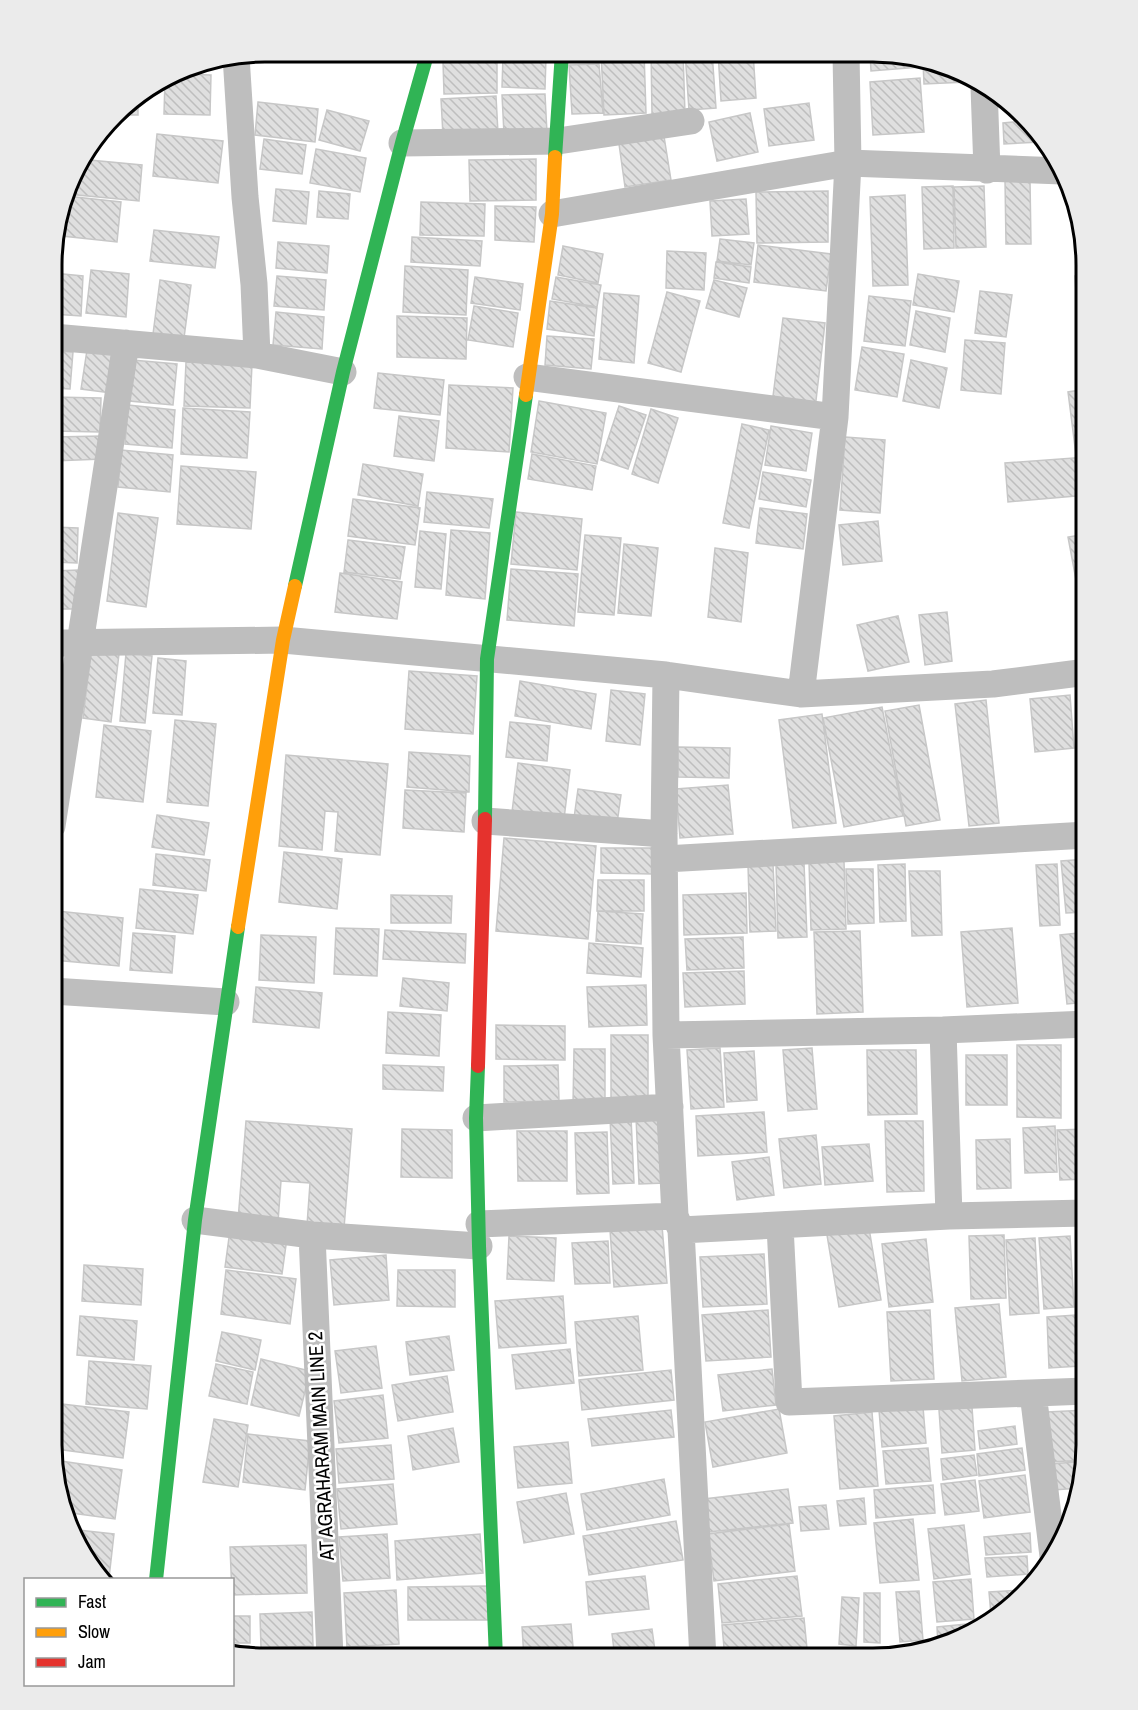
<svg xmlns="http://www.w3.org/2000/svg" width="1138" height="1710" font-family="'Archivo Narrow',sans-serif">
	<defs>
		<pattern id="building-back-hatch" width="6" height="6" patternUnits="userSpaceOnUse" patternTransform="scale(1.5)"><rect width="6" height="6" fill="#dfdfdf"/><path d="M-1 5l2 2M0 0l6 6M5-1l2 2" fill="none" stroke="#bebebe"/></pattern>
	</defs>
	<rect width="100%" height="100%" fill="#fff"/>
	<path fill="url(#building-back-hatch)" stroke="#c7c7c7" stroke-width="1.5" d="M467,52h32v4l-32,-2z
		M601,52h43l2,61 -42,2z
		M651,52h32l2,62h-33z
		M685,52h27l4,56 -27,2z
		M718,52h35l3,46 -35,3z
		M870,53h32l17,7 1,7 -49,4z
		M503,56l43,2 -1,31 -43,-2z
		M211,60v9h-27l12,-7z
		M497,61v32l-53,1 -1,-32z
		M923,62l44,18v2l-43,2z
		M599,64l4,49 -31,1 -3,-49z
		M176,74l35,1 -1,40 -46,-1 1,-34z
		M920,78l4,54 -51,3 -3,-53z
		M545,94l2,39 -43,1 -2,-39z
		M138,95v20h-23l9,-11z
		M496,96l2,37 -55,3 -2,-37z
		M258,102l60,7 -3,33 -60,-7z
		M809,103l5,37 -45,6 -5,-37z
		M327,110l42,11 -9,30 -41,-11z
		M750,113l8,39 -41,9 -8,-39z
		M1024,121l16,21 -36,2 -1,-21z
		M663,130l8,50 -46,7 -7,-50z
		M157,134l66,7 -5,42 -65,-7z
		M264,139l42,6 -4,29 -42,-5z
		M316,149l50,9 -6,34 -50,-9z
		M79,159l63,6 -3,36 -72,-7z
		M536,159v41l-66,1 -1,-41z
		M1005,180h25l1,64h-25z
		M953,186l1,62 -30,1 -2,-62z
		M984,186l2,61 -30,1 -2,-61z
		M276,189l33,3 -3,32 -33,-3z
		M319,191l31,3 -2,25 -31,-2z
		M828,191v51l-71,1 -1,-51z
		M905,195l3,90 -35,1 -3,-89z
		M66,196l55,6 -4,40 -55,-6z
		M746,199l3,35 -37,2 -2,-35z
		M421,202l64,2 -1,32 -64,-1z
		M495,206l41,1 -2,35 -39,-2z
		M154,230l65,7 -4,31 -65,-7z
		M412,237l70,4 -2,25 -69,-4z
		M720,239l34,4 -3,22 -34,-4z
		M278,242l51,4 -2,27 -51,-5z
		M758,245l73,9 -5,37 -72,-9z
		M563,246l40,8 -5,29 -40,-8z
		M667,251l39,2 -2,37 -38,-2z
		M716,262l35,5 -2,16 -35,-5z
		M405,266l63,4 -2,45 -63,-3z
		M91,270l38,4 -3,43 -40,-4z
		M53,273l30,3 -2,40 -28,-2z
		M918,274l41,7 -5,31 -41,-7z
		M1087,275v50l-9,1 -3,-50z
		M277,276l49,4 -2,30 -50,-4z
		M475,277l48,7 -3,26 -49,-7z
		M556,277l45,8 -4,22 -45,-8z
		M160,280l31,5 -7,53 -31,-4z
		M714,280l33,8 -8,29 -33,-9z
		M980,291l32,4 -6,42 -31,-4z
		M667,292l33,9 -19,71 -33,-9z
		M604,293l35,3 -5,67 -35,-4z
		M869,296l42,5 -6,45 -41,-5z
		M550,301l47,7 -3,28 -47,-7z
		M474,306l44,7 -5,34 -45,-7z
		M916,311l34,7 -5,34 -35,-7z
		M276,312l48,5 -2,32 -49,-4z
		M397,316l70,2 -1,41 -69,-2z
		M783,318l42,5 -10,86 -43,-5z
		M547,336l47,3 -3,30 -46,-4z
		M965,340l40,3 -4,51 -40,-4z
		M862,347l42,7 -7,43 -42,-7z
		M87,350l30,4 -6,39 -30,-4z
		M53,351l20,1 -3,37 -17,-1z
		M132,360l45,4 -4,41 -44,-4z
		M911,360l36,8 -8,40 -36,-7z
		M186,362l66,2 -2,44 -66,-2z
		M378,373l66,7 -4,35 -66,-7z
		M449,385l64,3 -4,64 -63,-4z
		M1087,389v65l-11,1 -8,-63z
		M53,397l48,1 -1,34 -47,-1z
		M539,401l67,12 -9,51 -66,-12z
		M128,405l47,5 -3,38 -47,-4z
		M619,406l27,9 -18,54 -27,-9z
		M183,408l67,4 -3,46 -66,-4z
		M651,409l27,9 -20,65 -26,-9z
		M399,416l40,5 -5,40 -40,-5z
		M742,424l27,6 -20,98 -26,-5z
		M771,426l41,7 -6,38 -41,-6z
		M101,436l1,23 -49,2v-24z
		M845,437l40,3 -5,73 -40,-3z
		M121,450l52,5 -3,37 -52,-5z
		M532,454l64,12 -4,24 -64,-11z
		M1087,457v38l-79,7 -3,-39z
		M363,464l60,10 -5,32 -60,-11z
		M181,466l75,6 -5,57 -74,-5z
		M763,472l48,8 -5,27 -47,-8z
		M427,492l66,7 -4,29 -65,-6z
		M353,499l67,9 -5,37 -67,-9z
		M760,508l47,6 -4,35 -47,-6z
		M516,512l66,7 -5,51 -66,-6z
		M118,513l40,5 -12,89 -39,-6z
		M878,521l4,40 -39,4 -4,-40z
		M52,527l26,1 -1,35 -25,-1z
		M451,530l39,3 -5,66 -39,-4z
		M420,531l26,3 -5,55 -26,-2z
		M1087,534v44l-11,2 -8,-43z
		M585,535l36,3 -7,77 -36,-3z
		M348,540l57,7 -5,32 -56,-7z
		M624,544l34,4 -7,68 -33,-3z
		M715,548l33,5 -7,69 -33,-5z
		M511,569l67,5 -4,52 -67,-6z
		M79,570v39h-27v-38z
		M340,573l62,9 -5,37 -62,-7z
		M947,612l5,49 -27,4 -6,-50z
		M898,616l11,46 -41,9 -11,-46z
		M91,651l28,3 -8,68 -28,-4z
		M126,653l26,3 -7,67 -25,-2z
		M158,658l28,3 -4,54 -29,-2z
		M409,671l68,5 -4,58 -68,-5z
		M520,681l76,13 -5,35 -76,-13z
		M611,690l34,4 -5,51 -34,-4z
		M1070,695l4,53 -39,4 -5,-53z
		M986,700l13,123 -30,3 -14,-122z
		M919,705l21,115 -34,6 -21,-115z
		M882,707l21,109 -59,11 -21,-109z
		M822,714l14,109 -43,5 -14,-108z
		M175,720l41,4 -8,82 -41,-4z
		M510,722l40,4 -3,35 -41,-4z
		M104,725l47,6 -8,71 -47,-5z
		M678,747l52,1 -1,30 -51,-1z
		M409,752l61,4 -1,36 -62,-5z
		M286,755l102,9 -8,91 -45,-4 3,-39 -13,-1 -3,39 -43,-4z
		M518,763l52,7 -6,49 -52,-7z
		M728,785l5,49 -53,4 -4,-49z
		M578,789l43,6 -4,29 -43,-6z
		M405,790l61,3 -2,39 -61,-4z
		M157,815l52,8 -5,32 -52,-8z
		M504,838l92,8 -8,93 -92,-8z
		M601,848h51v26l-51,-1z
		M284,852l58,7 -5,50 -58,-7z
		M156,854l54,6 -4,31 -53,-6z
		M1087,859v53l-21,1 -5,-52z
		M844,861l2,68 -35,1 -2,-68z
		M804,863l3,74 -29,1 -2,-74z
		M773,864l3,67 -26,1 -2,-67z
		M905,864l1,57 -26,1 -2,-57z
		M1057,864l3,61 -20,1 -4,-61z
		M846,869h27l1,54 -26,1z
		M909,871h31l2,64 -30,1z
		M598,880h46v31h-47z
		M140,889l58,6 -5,39 -57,-6z
		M746,893l1,40 -63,2 -1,-40z
		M391,895l61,1 -1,27h-60z
		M57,911l66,7 -4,48 -66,-6z
		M598,911l45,3 -2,30 -45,-3z
		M336,928l43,1 -2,47 -43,-2z
		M1012,928l6,75 -51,4 -6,-75z
		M385,930l81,4 -1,29 -82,-4z
		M860,931l3,81 -46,2 -3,-82z
		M1087,932v70l-20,2 -7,-69z
		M133,933l42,3 -3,37 -42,-3z
		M261,935l55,2 -2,46 -55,-3z
		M743,937l1,31 -57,2 -2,-31z
		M589,943l54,5 -2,29 -54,-4z
		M744,971l1,33 -60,3 -2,-34z
		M403,978l46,5 -2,28 -47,-5z
		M646,985l1,40 -58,2 -2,-40z
		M256,987l66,6 -3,35 -66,-6z
		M388,1012l53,3 -2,41 -53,-3z
		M496,1025l69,1v34l-69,-1z
		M611,1035h37v64l-37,-1z
		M1017,1045h44v73l-44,-1z
		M720,1048l4,59 -33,2 -4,-59z
		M812,1048l5,61 -29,2 -5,-61z
		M574,1049h31v56h-32z
		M867,1050h49l1,64 -49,1z
		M754,1051l3,49 -30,2 -3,-49z
		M966,1055h41v50h-41z
		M383,1065l61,2 -1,24 -60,-2z
		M558,1065l1,36 -55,1v-36z
		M764,1112l3,40 -69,4 -2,-40z
		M663,1116l2,67 -26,1 -3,-67z
		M610,1117h21l3,66 -21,1z
		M246,1121l106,8 -8,99 -37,-3 3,-42 -29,-2 -3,41 -40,-2z
		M885,1121h38l1,70 -37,1z
		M1055,1126l2,46 -32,1 -2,-45z
		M402,1129l50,1v48l-51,-1z
		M1087,1129v50l-27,1 -3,-50z
		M517,1131h50v50h-49z
		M607,1132l2,61 -32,1 -2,-61z
		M816,1135l5,49 -37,4 -5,-49z
		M1010,1139l1,49 -34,1 -1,-49z
		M869,1144l4,37 -48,4 -3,-38z
		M769,1157l5,38 -37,5 -5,-38z
		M662,1226l5,57 -53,4 -4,-57z
		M869,1228l12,72 -42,7 -12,-72z
		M230,1230l57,8 -5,36 -57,-7z
		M1079,1234h8v75h-3z
		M1004,1235l2,63 -35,1 -2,-63z
		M509,1236l47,2 -2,43 -47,-2z
		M1070,1236l4,71 -30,2 -5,-71z
		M1035,1238l4,75 -29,2 -4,-75z
		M926,1239l7,63 -44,5 -7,-63z
		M608,1241l2,42 -35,1 -3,-41z
		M764,1254l3,50 -64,3 -3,-50z
		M386,1255l3,45 -55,5 -4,-45z
		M84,1265l59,4 -2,36 -59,-4z
		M226,1270l70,9 -6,45 -69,-10z
		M398,1270h57v37l-58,-1z
		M563,1296l3,47 -67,5 -4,-47z
		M999,1304l7,73 -44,4 -7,-73z
		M768,1310l3,47 -65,4 -4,-46z
		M930,1310l4,69 -43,2 -4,-69z
		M1076,1315l4,51 -31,2 -2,-51z
		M80,1316l57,5 -3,39 -57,-5z
		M638,1316l5,54 -64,6 -4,-54z
		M222,1332l39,8 -6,30 -39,-9z
		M449,1336l5,34 -44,5 -4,-33z
		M376,1346l6,42 -41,5 -6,-42z
		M570,1349l4,34 -58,6 -4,-34z
		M261,1359l49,12 -11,45 -48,-11z
		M89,1361l62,5 -4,43 -61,-5z
		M216,1364l37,8 -6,32 -38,-8z
		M772,1369l4,36 -53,6 -5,-36z
		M671,1370l3,30 -92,10 -3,-30z
		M447,1376l6,36 -55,9 -6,-36z
		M383,1395l5,43 -49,5 -5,-42z
		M62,1404l67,8 -6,46 -67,-9z
		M923,1407l3,36 -44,4 -3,-37z
		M972,1407l3,43 -33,3 -3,-43z
		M779,1409l8,44 -74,14 -8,-45z
		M671,1410l3,27 -82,9 -4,-27z
		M1087,1410l-1,50 -36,2 -3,-50z
		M872,1412l6,74 -38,3 -6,-73z
		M214,1419l34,6 -10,62 -35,-5z
		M1015,1426l2,18 -37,5 -2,-18z
		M453,1428l6,34 -46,8 -5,-34z
		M248,1434l62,7 -5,49 -62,-8z
		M568,1442l4,41 -54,5 -4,-41z
		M391,1445l3,34 -55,4 -3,-34z
		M928,1448l3,33 -45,3 -3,-33z
		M1022,1448l3,22 -46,6 -2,-22z
		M974,1455l3,20 -34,5 -2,-21z
		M54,1460l68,10 -7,49 -51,-7z
		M1086,1461l-5,27 -28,2 -2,-26z
		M1025,1475l5,37 -46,6 -5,-37z
		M664,1479l6,36 -83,15 -6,-36z
		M975,1480l4,31 -34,4 -4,-31z
		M393,1484l4,40 -56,5 -4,-40z
		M933,1485l2,28 -59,5 -2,-28z
		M788,1489l5,34 -84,9 -5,-33z
		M566,1493l8,41 -50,9 -7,-41z
		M864,1498l2,26 -26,2 -3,-25z
		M826,1505l3,24 -28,2 -2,-24z
		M913,1519l6,61 -39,3 -6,-60z
		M676,1521l7,39 -94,15 -6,-39z
		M789,1524l6,47 -81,10 -6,-47z
		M964,1525l6,49 -36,5 -6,-50z
		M69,1529l45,5 -5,44 -3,-1z
		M1030,1533l1,19 -45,3 -2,-18z
		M387,1534l3,44 -47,3 -4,-44z
		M480,1534l3,39 -86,7 -2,-39z
		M306,1545l1,48 -75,2 -2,-48z
		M1027,1556l1,18 -41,3 -2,-19z
		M645,1576l4,33 -60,6 -3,-33z
		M797,1576l5,40 -80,7 -4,-39z
		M971,1579l3,40 -37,3 -4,-40z
		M487,1586l1,34h-80v-33z
		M396,1590l3,54 -52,3 -3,-54z
		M1024,1590l-32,25h-1l-2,-23z
		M919,1591l4,49 -23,2 -4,-50z
		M864,1593h16v50l-16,-1z
		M842,1597l17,1 -3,48 -17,-2z
		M312,1612l1,34 -52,2 -1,-34z
		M232,1616h18v27h-18z
		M804,1618l4,41h-83l-3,-34z
		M571,1624l3,34h-50l-2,-31z
		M966,1624l1,10 -11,9 -18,3 -1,-19z
		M652,1629l4,29h-41l-3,-24z
		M249,1646l1,11h-13l-5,-2v-8z
		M306,1649l1,8h-48v-4z"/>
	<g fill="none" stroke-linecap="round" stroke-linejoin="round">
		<path stroke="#bebebe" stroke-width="27" d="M236,56l9,141 9,87 3,71
			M984,87l3,83
			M402,143l156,-2 133,-20
			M552,214l296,-51 214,8
			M53,337l204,18 86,17
			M527,377l308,40
			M52,643l231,-3 383,35 135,19 192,-10 94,-12
			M666,675l-2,159 2,201 9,181 6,14 22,429
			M801,694l34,-277 13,-254 -2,-110
			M485,821l179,13
			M52,826l74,-483
			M665,859l422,-24
			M52,991l174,11
			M943,1030l6,186
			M666,1035l277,-5 144,-6
			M476,1118l194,-11
			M195,1220l117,15 167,11
			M479,1224l196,-8
			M780,1226l9,176 298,-11
			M681,1230l268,-14 138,-3
			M312,1235l18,422
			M1033,1393l20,163"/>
		<path stroke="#30b455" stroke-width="14" d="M555,157l7,-105
			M295,586l48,-214 59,-229 26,-92
			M485,819l2,-160 39,-264
			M478,1066l-2,52 3,128 17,412
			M156,1580l39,-360 43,-293"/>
		<path stroke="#ff9f0a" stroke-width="14" d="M526,395l26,-181 3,-57
			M238,927l45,-287 12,-54"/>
		<path stroke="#e5322d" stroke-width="14" d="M478,1066l7,-247"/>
	</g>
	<g text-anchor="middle" stroke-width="5" stroke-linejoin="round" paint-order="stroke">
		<g font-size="20" fill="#000" stroke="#fff">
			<text transform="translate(321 1446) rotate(-93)" y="7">AT AGRAHARAM MAIN LINE 2</text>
		</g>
	</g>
	<path d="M0 0H1138V1710H0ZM265 62H873A203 203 0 0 1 1076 265V1445A203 203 0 0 1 873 1648H265A203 203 0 0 1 62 1445V265A203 203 0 0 1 265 62Z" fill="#ebebeb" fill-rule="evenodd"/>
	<path fill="none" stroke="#000" stroke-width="3" d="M265 62H873A203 203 0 0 1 1076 265V1445A203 203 0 0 1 873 1648H265A203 203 0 0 1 62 1445V265A203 203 0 0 1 265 62Z"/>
	<rect x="24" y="1578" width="210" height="108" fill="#ffffff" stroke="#999999" stroke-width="1.5"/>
	<rect x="36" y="1598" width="30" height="9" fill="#30b455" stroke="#999999" stroke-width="1.5"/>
	<text x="78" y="1608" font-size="18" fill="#000000">Fast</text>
	<rect x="36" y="1628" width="30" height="9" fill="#ff9f0a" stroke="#999999" stroke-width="1.5"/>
	<text x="78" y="1638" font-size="18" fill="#000000">Slow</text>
	<rect x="36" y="1658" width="30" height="9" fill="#e5322d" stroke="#999999" stroke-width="1.5"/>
	<text x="78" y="1668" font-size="18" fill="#000000">Jam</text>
</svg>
